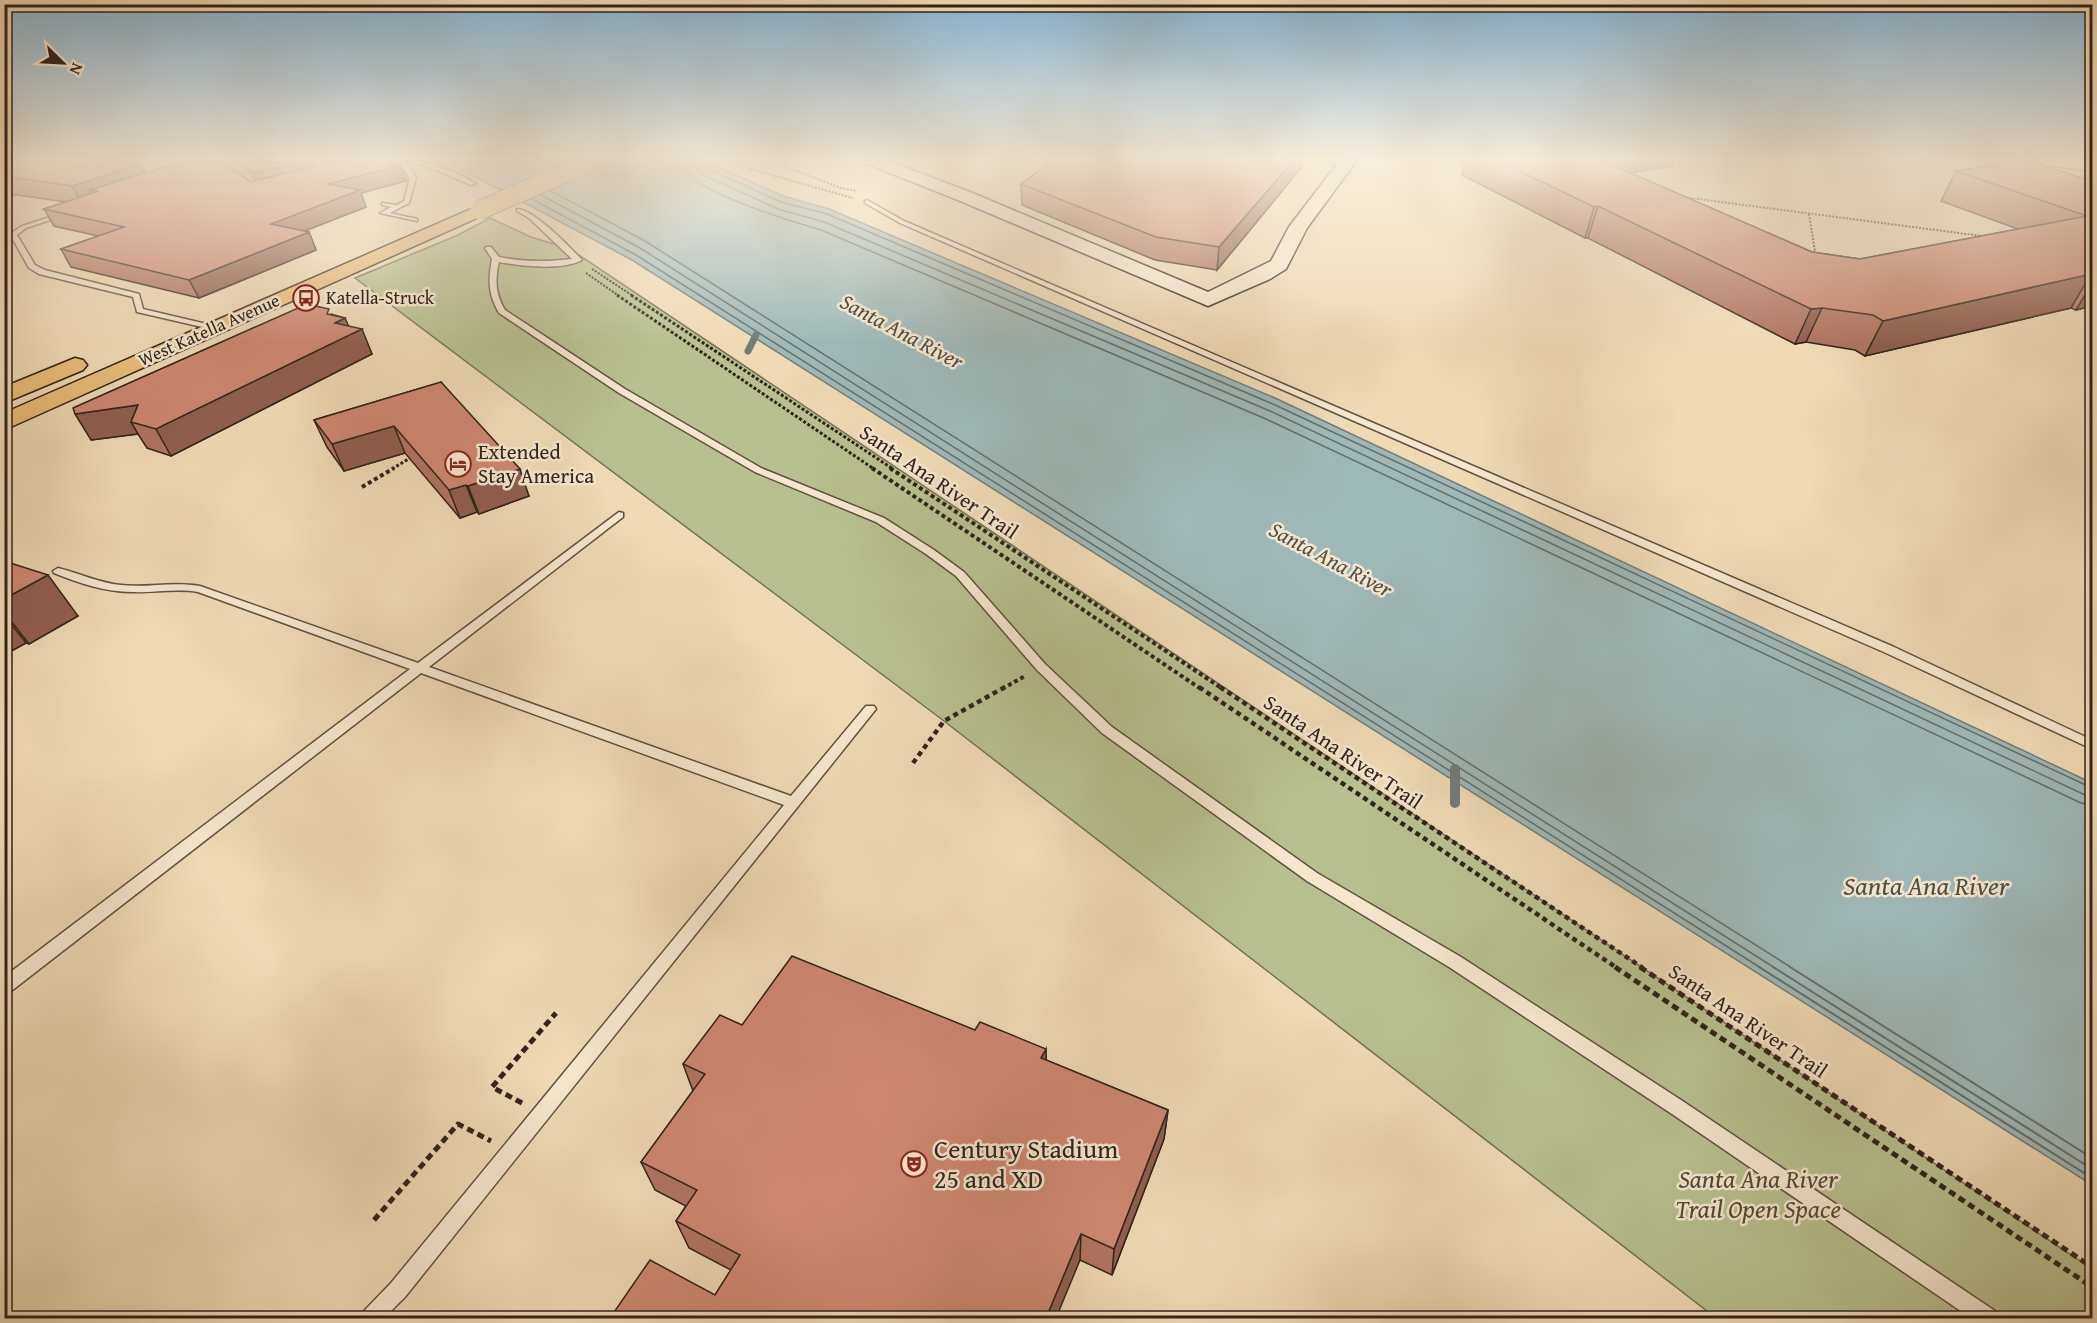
<svg xmlns="http://www.w3.org/2000/svg" width="2097" height="1323" font-family="'Gentium Book Plus',serif">
	<rect width="100%" height="100%" fill="#efdab4"/>
	<filter id="stains"><feTurbulence type="fractalNoise" baseFrequency=".00333" numOctaves="4"/><feColorMatrix values="0 0 0 0 .2 0 0 0 0 .09 0 0 0 0 .02 0 0 0 .5 -.17"/></filter>
	<radialGradient id="worn" r=".72"><stop offset=".6" stop-color="#630" stop-opacity="0"/><stop offset="1" stop-color="#630" stop-opacity=".3"/></radialGradient>
	<path fill="#b7c08e" stroke="#747254" stroke-width="1.5" d="M490,218l41,19 39,12 1522,1020v49h-376l-772,-597 -589,-443 103,-43z"/>
	<path fill="#9eb8b8" stroke="#727c79" stroke-width="1.5" d="M444,160h259l80,36 46,13 446,189 817,385v402l-1460,-925z"/>
	<g fill="none" stroke-linecap="round" stroke-linejoin="round">
		<path stroke="#676e69" stroke-width="1.5" d="M686,160c1,4 1,10 3,13 13,21 107,50 132,57l445,189 815,384 11,2
			M695,160l1,8 5,6 77,35 46,13 446,189 815,384 7,1
			M702,160l4,8 75,34 46,12 446,190 819,384
			M551,191l94,50 1147,727
			M541,195l99,53 1135,720
			M532,199l104,56 1125,713"/>
		<path stroke="#676e69" stroke-width="2" d="M1759,967l333,211
			M1773,967l319,202
			M1790,967l302,191"/>
		<path stroke="#727c79" stroke-width="5" d="M4,198l21,-7"/>
		<path stroke="#727c79" stroke-width="7" d="M748,351l8,-16"/>
		<path stroke="#727c79" stroke-width="10" d="M1455,769v34"/>
		<g stroke="#605140" stroke-width="3">
			<path id="service" d="M394,160c12,0 18,8 22,18l-7,25 -19,10 27,6v2l-37,-8 11,-6 -9,-2v-2l15,2 7,-4c6,-25 10,-23 -10,-41z
				M406,160c22,0 52,12 70,24l-5,1 -37,-16z
				M867,200l37,21 990,426 198,93v9l-206,-96 -986,-430 -35,-20v-2z
				M517,209c16,0 53,38 65,51 -20,11 -61,6 -83,2 -4,18 -4,31 6,48l120,79 136,79 123,50 50,32 30,22 81,92 67,63 205,146 144,84 223,145 311,209 3,7h-27l-299,-204 -223,-147 -142,-86 -205,-148 -65,-63 -81,-94 -30,-22 -50,-32 -121,-50 -136,-79 -120,-80c-11,-19 -11,-33 -7,-54l-7,-11 2,-1h4l8,10c24,5 48,5 73,2l-43,-41 -12,-7z
				M63,213l5,1 -42,14 -9,7 18,30 10,5 94,24 4,15 72,17v4l-78,-18 -4,-15 -94,-23 -10,-6 -19,-34 12,-8z
				M619,512l4,1v4l-194,150 362,129 75,-90h8l2,3 -471,588 -21,21h-23l3,-7 27,-28 393,-478 -363,-132 -411,319 -6,2v-17l406,-308 -212,-77c-22,-4 -44,1 -66,0 -27,0 -53,-9 -78,-19l-1,-2 5,-3c21,5 41,15 63,17 26,3 53,-4 79,1l218,77z"/>
		</g>
		<g stroke="#30231a" stroke-width="3">
			<path id="secondary" d="M863,160h23l84,32 238,100 63,-31 18,-34 51,-67h17l-50,68 -21,41 -16,10 -62,27 -250,-106 -93,-37z
				M2037,160l55,1v10l-47,-6z"/>
		</g>
		<g stroke="#30231a" stroke-width="3">
			<path id="primary" d="M480,205l6,1 3,4 -3,4 -482,216v-17z
				M75,358l8,2 4,5 -4,5 -79,33v-16z"/>
		</g>
		<path stroke="#30231a" stroke-width="2" stroke-dasharray="2 1.5" stroke-linecap="butt" d="M728,160l19,8 106,30
			M768,160l73,28 16,3
			M1683,197l299,39
			M1809,214l7,44
			M592,269l41,27
			M586,273l33,23"/>
		<path stroke="#30231a" stroke-width="3" stroke-dasharray="3 2" stroke-linecap="butt" d="M617,295l257,174
			M631,295l262,174
			M392,469l18,-11"/>
		<path stroke="#30231a" stroke-width="4" stroke-dasharray="4 3" stroke-linecap="butt" d="M872,468l329,221
			M890,468l333,221
			M362,487l32,-19
			M1002,689l23,-13"/>
		<path stroke="#30231a" stroke-width="4.5" stroke-dasharray="5 4" stroke-linecap="butt" d="M1199,687l418,281
			M1220,687l423,281
			M913,763l31,-42 61,-34"/>
		<path stroke="#30231a" stroke-width="5" stroke-dasharray="7 4.5" stroke-linecap="butt" d="M1615,967l477,320
			M1640,967l452,300
			M522,1103l-30,-16 64,-74
			M374,1220l84,-96 33,17"/>
		<use href="#service" fill="#f5e7ce" fill-rule="evenodd"/>
		<use href="#secondary" fill="#f5e7ce" fill-rule="evenodd"/>
		<use href="#primary" fill="#e8bd7a" fill-rule="evenodd"/>
		<g stroke="#30231a" stroke-width="20" stroke-linecap="butt">
			<path id="primary-bridge" d="M480,210l115,-50"/>
		</g>
		<use href="#primary-bridge" stroke="#e8bd7a" stroke-width="19"/>
	</g>
	<path fill="#b17460" stroke="#30231a" stroke-width="1.5" d="M220,160h46l8,4 18,-4 109,5 5,16 -45,12 5,14 -62,24 5,1 7,18 -117,48 -128,-31 -10,-18 37,-13 -44,-10 -10,-17 22,-7 -62,-9v-17l137,-12 4,9 77,-10z
		M1294,160h9l-2,8 -84,102 -62,-10 -133,-55 -1,-21z
		M1465,160h209l-2,6 -42,7 182,79 48,7 158,-30 -77,-28 15,-30 136,10v125l-16,4 -5,-2 -206,48 -10,-6 -49,-8 -11,2 -207,-106h-3l-123,-63z
		M331,314l14,4 3,8 24,28 -201,102 -24,-8 -9,-14 -47,6z
		M441,382l88,114 -50,18 -2,-2 -17,6 -55,-65 -61,18 -17,-24 -13,-27z
		M4,561l74,55 -49,28 -3,-1 -22,12z
		M742,1025l233,5 71,19v11l122,50 -4,29 -52,136 -32,-15 -365,35 16,-25 -42,-22 -13,-27 10,-15 -31,-16 -14,-28 52,-71 -10,-27z"/>
	<path fill="#905e4e" stroke="#30231a" stroke-width="1.5" d="M1294,160h9l-2,8 -84,102 2,-23z
		M1582,160h92l-2,6 -97,16z
		M309,161l6,16 -56,13 -7,-17z
		M141,164l9,18 -52,9 -8,-1 5,10 -13,4 -10,-18z
		M401,165l5,16 -45,12 5,14 -87,34 -8,-17 57,-40z
		M1598,206l-10,32h-3l9,-31z
		M309,232l7,18 -117,48 -10,-18z
		M2091,274l-20,34 -206,48 18,-35z
		M2092,283v23l-16,4z
		M1822,308l-16,34 -11,2 16,-35z
		M345,318l7,16 10,-5 10,25 -201,102 -15,-27 179,-106z
		M138,405l-7,17 7,12 -47,6 -16,-26z
		M394,426l11,27 -61,18 -12,-27z
		M520,469l9,27 -50,18 -11,-28z
		M466,485l11,27 -17,6 -11,-28z
		M48,575l30,41 -49,28 -25,-32v-13z
		M4,615l22,28 -22,12z
		M1046,1049v28l-5,-19z
		M1168,1110l-4,29 -52,136 2,-26z
		M1081,1234l-1,26 -24,58h-10z"/>
	<path fill="#ce8770" stroke="#30231a" stroke-width="1.5" d="M4,160h117l20,4 -69,22 -68,-10z
		M186,160h31l34,22 63,-16 -5,-5 -57,12 -21,-13h35l8,4 18,-4h100l9,5 -73,19 32,6 -89,34 38,8 -120,48 -128,-31 63,-22 -80,-18 54,-18 -8,-1z
		M1053,160h241l-75,87 -63,-10 -135,-53z
		M1497,160h104l211,92 48,7 227,-43 -131,-45 65,-11h5l66,21v94l-1,-1 -208,47 -10,-6 -51,-7 -11,1 -213,-103 -4,1z
		M307,304l22,5 -2,5 18,4 -10,5 27,6 -206,100 -25,-7 7,-17 -63,9 -2,-6z
		M441,382l79,87 -52,17 -2,-1 -17,5 -55,-64 -62,18 -18,-24z
		M4,561l44,14 -44,24z
		M792,956l183,74 5,-8 66,27 -5,9 127,52 -54,139 -33,-15 -35,84h-436l40,-58 65,35 25,-40 -64,-34 21,-31 -56,-28 64,-88 -22,-10 37,-49 22,10z"/>
	<linearGradient id="sky" x2="0" y2="1"><stop stop-color="#8ab6d5"/><stop offset="0.46" stop-color="#f8eedd"/><stop offset="1" stop-color="#f8eedd" stop-opacity="0"/></linearGradient>
	<rect width="2097" height="345" fill="url(#sky)"/>
	<defs>
		<g id="bus-ring" transform="scale(1.35)"><circle r="9.5" fill="#f5e7ce" stroke="#8f2418" stroke-width="1.5"/><path d="M-5-6H5V4H4V6H2V4H-2V6H-4V4H-5ZM-3.5-4V0h7V-4ZM-3.5 1.2v1.5H-2V1.2ZM2 1.2v1.5H3.5V1.2Z" fill="#8f2418"/></g>
		<g id="hotel-ring" transform="scale(1.35)"><circle r="9.5" fill="#f5e7ce" stroke="#8f2418" stroke-width="1.5"/><path d="M-6-4.5h1.5V1H6V5H4.5V3h-9V5H-6ZM-4 0a1.8 1.8 0 1 1 3.6 0ZM.5 0V-2.5h3Q6-2.5 6 0Z" fill="#8f2418"/></g>
		<g id="theatre-ring" transform="scale(1.35)"><circle r="9.5" fill="#f5e7ce" stroke="#8f2418" stroke-width="1.5"/><path d="M-5-5.5Q0-4 5-5.5V0Q5 5 0 6Q-5 5-5 0ZM-3.3-2.5H-1v1.5H-3.3ZM1-2.5H3.3v1.5H1ZM-2.8 1Q0 5.5 2.8 1Z" fill="#8f2418"/></g>
	</defs>
	<g fill-rule="evenodd">
		<use href="#bus-ring" x="306" y="298"/>
		<use href="#hotel-ring" x="458" y="464"/>
		<use href="#theatre-ring" x="914" y="1164"/>
	</g>
	<g text-anchor="middle" stroke-width="5" stroke-linejoin="round" paint-order="stroke">
		<g font-size="18" fill="#30231a" stroke="#f5e7ce" text-anchor="start">
			<text x="326" y="304">Katella-Struck</text>
		</g>
		<g font-size="18" fill="#30231a" stroke="#f5e7ce">
			<text transform="translate(209 330) rotate(-24)" y="6">West Katella Avenue</text>
		</g>
		<g font-size="21" fill="#30231a" stroke="#f5e7ce" text-anchor="start">
			<text x="478" y="459">Extended<tspan x="478" dy="24">Stay America</tspan></text>
		</g>
		<g font-size="21" fill="#30231a" stroke="#f5e7ce">
			<text transform="translate(939 482) rotate(34)" y="7">Santa Ana River Trail</text>
			<text transform="translate(1343 752) rotate(34)" y="7">Santa Ana River Trail</text>
			<text transform="translate(1748 1021) rotate(34)" y="7">Santa Ana River Trail</text>
		</g>
		<g font-size="22" font-style="italic" fill="#515049" stroke="#f5e7ce">
			<text transform="translate(902 331) rotate(28)" y="8">Santa Ana River</text>
			<text transform="translate(1331 559) rotate(28)" y="8">Santa Ana River</text>
		</g>
		<g font-size="26" fill="#30231a" stroke="#f5e7ce" text-anchor="start">
			<text x="934" y="1158">Century Stadium<tspan x="934" dy="30">25 and XD</tspan></text>
		</g>
		<g font-size="26" font-style="italic" fill="#524a37" stroke="#f5e7ce">
			<text x="1758" y="1188">Santa Ana River<tspan x="1758" dy="30">Trail Open Space</tspan></text>
		</g>
		<g font-size="27" font-style="italic" fill="#515049" stroke="#f5e7ce">
			<text x="1926" y="895">Santa Ana River</text>
		</g>
	</g>
	<rect width="2097" height="1323" fill="none" stroke="#efdab4" stroke-width="24"/>
	<rect x="6" y="6" width="2085" height="1311" fill="none" stroke="#30231a" stroke-width="3"/>
	<rect x="12" y="12" width="2073" height="1299" fill="none" stroke="#30231a" stroke-width="1.5"/>
	<g transform="translate(63 63) rotate(114)" stroke="#f5e7ce" stroke-width="4.5" paint-order="stroke">
	<path d="M0-4.5L10 22L0 15L-10 22Z" fill="#30231a"/>
	<text y="-9" font-size="16" font-weight="bold" text-anchor="middle" fill="#30231a">N</text>
	</g>
	<rect width="100%" height="100%" filter="url(#stains)"/>
	<rect width="100%" height="100%" fill="url(#worn)"/>
</svg>
